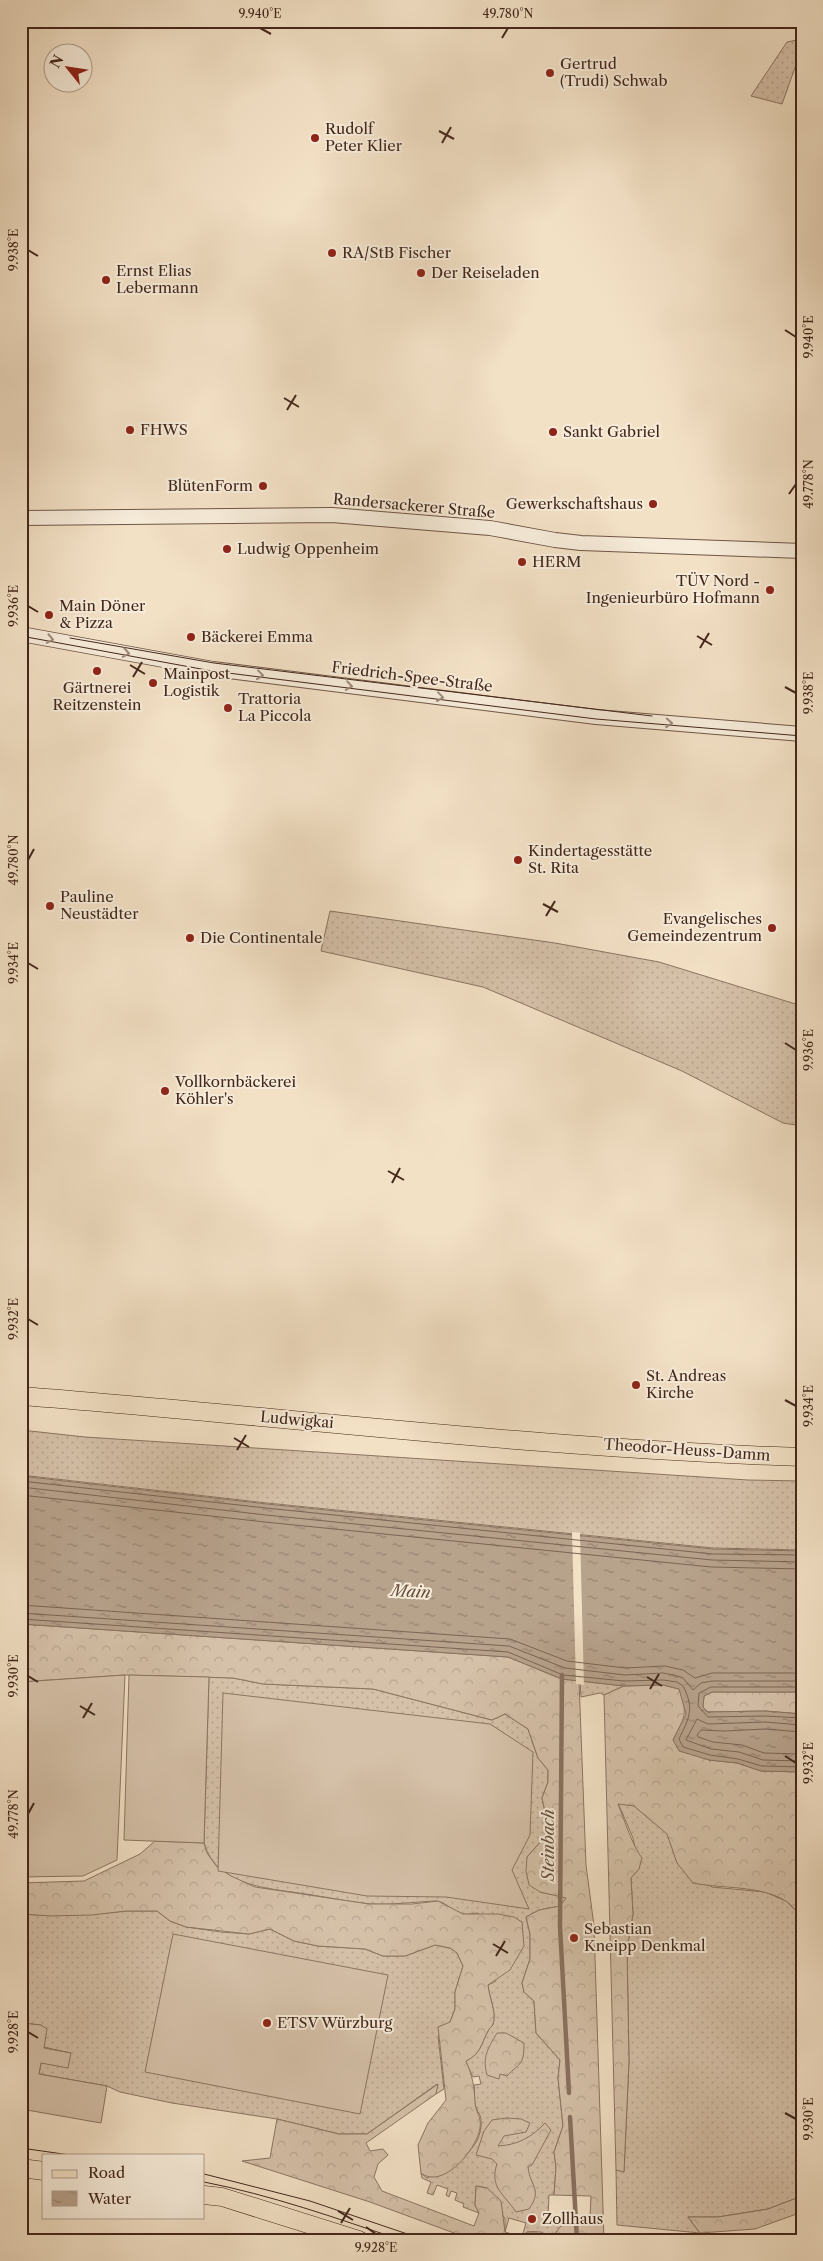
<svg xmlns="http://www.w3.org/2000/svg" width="823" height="2261" font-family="'Libre Caslon Text',serif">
	<defs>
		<pattern id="grass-dots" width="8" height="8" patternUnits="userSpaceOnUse" patternTransform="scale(1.25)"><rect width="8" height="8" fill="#d5c1a9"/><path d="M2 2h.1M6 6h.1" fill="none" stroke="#b8a691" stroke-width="1.8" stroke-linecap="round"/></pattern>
		<pattern id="forest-crowns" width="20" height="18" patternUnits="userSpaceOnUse" patternTransform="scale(1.25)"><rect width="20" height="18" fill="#d5c1a9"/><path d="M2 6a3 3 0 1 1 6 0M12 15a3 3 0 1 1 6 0" fill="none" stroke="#b8a691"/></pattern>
		<pattern id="water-ripples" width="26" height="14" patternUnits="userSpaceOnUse" patternTransform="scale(1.25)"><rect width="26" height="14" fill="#b7a28c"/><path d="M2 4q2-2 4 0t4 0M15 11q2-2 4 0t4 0" fill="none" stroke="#968472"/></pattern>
	</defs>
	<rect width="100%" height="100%" fill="#f3e1c6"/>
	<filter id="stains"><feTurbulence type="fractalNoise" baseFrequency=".004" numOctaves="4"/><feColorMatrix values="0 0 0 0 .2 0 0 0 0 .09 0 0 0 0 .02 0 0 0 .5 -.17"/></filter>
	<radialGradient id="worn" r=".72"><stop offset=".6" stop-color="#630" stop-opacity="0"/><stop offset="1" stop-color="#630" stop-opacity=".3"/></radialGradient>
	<path fill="url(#grass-dots)" stroke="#8c7462" d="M802,39v9l-20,56 -31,-8 36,-54z
		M330,911l225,32 104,19 143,44v120l-19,-3 -101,-52 -199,-84 -162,-36z
		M21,1430l64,7 663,43 54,1v69l-89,-2 -446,-45 -246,-28z
		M209,1677l24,1 30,6 110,5 119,31 13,-6 23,15 10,29 10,12v12l-6,16 6,27 -4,13 -17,19 13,35 27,5 -7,9 -21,4 -13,7 4,17v25l-8,24 2,9 10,9 2,32 24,27 -2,18 5,48 -9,26 2,15 -2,28h-5l-1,22 26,1 -3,6 -15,8 -1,8h-6l1,-3c-9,-5 -14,-6 -23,-5l-5,5 4,-14 -17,-5 -4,14v-13l-18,-31 -11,-2 -1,19 4,8 -16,-6 1,-3 -9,-4 2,-7 -6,-2 -2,6 -3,-2 2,-6 -11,-4 -4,10 -6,-2 4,-11 -9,-4 -1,-5 6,5c24,-12 57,-27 54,-59 -1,-6 -5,-9 -6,-15 -1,-5 0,-13 -1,-19l7,-1 -2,-8 -6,1 -8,-16c16,-7 16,-17 23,-30 1,-3 4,-4 5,-7 4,-11 -4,-27 -5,-39l8,-4 -18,-68c-4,0 -10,2 -15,1 -10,-2 -18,-13 -28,-13 -21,1 -43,4 -65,3 -21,-2 -43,-7 -64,-10 -38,-6 -89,-7 -102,-51z
		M580,1681l44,5 -20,9 -4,-2 -19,4z
		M618,1803l16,3 34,28 9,29 35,24 53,5 21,9 12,12h4v283l-34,13 -50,8h-30l12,16 -83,-8 -1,-55 8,1 5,-110 -2,-112 6,-35 -2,-36 8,-9 -6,-31z
		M126,1911h31l13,10 16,6 35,5 28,2 21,-5 24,12 24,5 47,3 18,7h22l30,-11 15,3 7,5 6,13 -8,26v17l-5,13 -12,14 6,53 -8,5 1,-10 -70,50h-28l-62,-15 -105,-16 -52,-11 -13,-6 -68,-12 2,-11 30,-10 -28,-6 -2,-22 -20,-2v-109c36,2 70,1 105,-3z"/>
	<path fill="url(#forest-crowns)" stroke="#8c7462" d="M21,1624l487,33 51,21 20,3 7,184 8,61 10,314h-49l1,-8 5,-6 9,-2 4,-6 16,1 1,-23 -37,-1 2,-28 -2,-15 9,-26 -5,-48 2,-18 -24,-27 -2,-32 -10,-9 -2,-9 8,-24v-25l-4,-17 13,-7 21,-4 6,-8 -26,-6 -11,-7 -3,-14 1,-14 17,-19 4,-13 -6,-27 6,-16v-12l-10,-12 -10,-29 -23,-15 -13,6 -119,-31 -110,-5 -30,-6 -108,-3 -104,7z
		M663,1685l16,4c10,25 5,29 -6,51l36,20 28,3 24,8 41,1v141l-3,1c-5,-5 -9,-11 -15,-14 -26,-15 -62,-11 -91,-17l-16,-20 -10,-29 -33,-28 -16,-2c6,15 15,43 24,54l-3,11 -8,9 2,36 -6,35 2,112 -5,111 -8,-2 -12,-475 20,-9z
		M712,1692h90v22l-37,-3 -57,1 -5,-5 1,-11z
		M155,1841l49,2 3,10 10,14 14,9 24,11 114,17h43l26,-3 25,13h35l16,3 8,5 2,24 -14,24 -22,15c1,12 9,28 5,39 -1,3 -4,4 -5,7 -7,13 -7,23 -22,30 7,17 8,24 9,41 0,10 7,14 5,26 -3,21 -37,62 -59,45l-3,-28 10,-22 18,-23 -8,-73 12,-5 5,-13v-17l8,-26 -6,-13 -7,-5 -15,-3 -30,11h-22l-18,-7 -47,-3 -24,-5 -24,-12 -21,5 -63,-7 -16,-6 -13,-10h-31l-34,4 -41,1 -30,-2v-31l63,-2 56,-27z
		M497,2033h9l18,10c0,23 -4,19 -17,33l-7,-2 -1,5 -12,-4c-5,-18 1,-27 10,-42z
		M438,2084l-2,10 -70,49 4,8 13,-2 5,6 -10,9 -4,13 8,14 92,35 5,-13 -4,-8 1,-19 11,2 14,13 4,31 17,5 5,-5h14l9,5 -1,3h-76l-103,-38 -128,-41 28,-3 7,-39 62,15h28z
		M506,2118l15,1 9,4 -4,9 -22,4 -6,10c20,-1 34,-9 47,-23l6,7 -19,35 -4,2c2,20 15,22 1,42l-13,3c-12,-18 -27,-25 -19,-48l-5,-5 -16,-4 8,-24 8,-11z
		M802,2196v16l-47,17 -55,4 -12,-16h30l50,-8z"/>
	<path fill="#d5c1a9" stroke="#8c7462" d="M125,1675l-8,185 -34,16 -62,1v-195z
		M129,1675l80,2 -5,166 -80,-3z
		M223,1693l267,31 43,28 -3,83 -18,35 17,39 -83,-12 -79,-1 -149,-25z
		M173,1934l215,41 -28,139 -215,-42z
		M21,2023l20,2 6,4 -3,19 27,5 -3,15 -27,-5 -2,11 68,12 -6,37 -80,-14z"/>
	<path fill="url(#water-ripples)" stroke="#89715f" d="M21,1476l246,28 446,45 89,2v141h-90l-8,4 -1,11 5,5 57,-1 37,3v58l-41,-1 -24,-8 -28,-3 -30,-9 -6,-11 13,-26 -7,-25 -16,-4 -39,1 -62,-7 -54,-22 -487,-33z"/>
	<path fill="#f3e1c6" d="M572,1532l8,1 4,152 -8,-1z"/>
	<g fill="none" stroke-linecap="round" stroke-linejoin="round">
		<path stroke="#7d6454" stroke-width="1" d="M21,1481l245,27 447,46 89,1
			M21,1487l245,28 446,45 90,2
			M21,1495l244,27 446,45 91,2
			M21,1605l489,34 57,22 58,7 40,-2 18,4 12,8 17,-5h90
			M21,1613l488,33 56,22 60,7 38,-2 11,2 9,3 10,12 8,-7 11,-2h90
			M21,1619l487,33 55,23 61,6 39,-1 14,2 6,4c12,23 6,32 -4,53l4,8 27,8 28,4 24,7 40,1
			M802,1687h-91l-12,6 -1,13 10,11 57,-1 37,2
			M802,1725l-37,-3 -57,2 -11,-5 -11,21 25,9 28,3 24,8 39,1
			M802,1732l-37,-3 -41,2 -23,-1 -4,5 1,2 15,5 29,3 22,8 38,1"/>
		<path stroke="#89715f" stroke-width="4.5" d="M562,1675l-2,251 9,167
			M570,2117l7,123"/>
		<g stroke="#6f5646" stroke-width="16">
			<path id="minor" d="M21,518l311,-3 158,13 65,12 26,3 221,8
				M21,634l192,35 383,48 206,17"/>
		</g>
		<g stroke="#43271b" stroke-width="19">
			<path id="major" d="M21,1396c260,20 520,53 781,61
				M21,2168l23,3
				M204,2195l18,2 137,43"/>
		</g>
		<use href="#minor" stroke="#f7ecda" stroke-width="14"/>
		<use href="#major" stroke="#f3e1c6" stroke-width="18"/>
		<path stroke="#43271b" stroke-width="1" d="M21,636l191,35 384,48 206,17
			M70,638l144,25 438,53
			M21,2148l49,7
			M204,2174l106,27 115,39
			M204,2182c67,13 132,36 197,58"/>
	</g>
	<defs><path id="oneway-chevron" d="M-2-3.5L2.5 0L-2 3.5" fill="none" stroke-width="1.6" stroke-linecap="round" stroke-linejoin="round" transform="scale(1.25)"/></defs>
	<g stroke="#9d8a7a">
		<use href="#oneway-chevron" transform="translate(50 639) rotate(11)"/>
		<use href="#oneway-chevron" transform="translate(126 653) rotate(10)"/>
		<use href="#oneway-chevron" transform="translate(260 675) rotate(7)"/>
		<use href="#oneway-chevron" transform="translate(349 686) rotate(8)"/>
		<use href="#oneway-chevron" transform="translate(440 697) rotate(7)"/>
		<use href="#oneway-chevron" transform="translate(669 723) rotate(4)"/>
	</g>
	<path fill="none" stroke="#43271b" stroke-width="2" d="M260,28l11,6M502,38l6,-10M439,131l15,8M442,143l9,-16M28,250l10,6M785,330l11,7M284,398l15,9M287,410l9,-15M789,494l7,-10M28,606l10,6M697,636l15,9M700,648l9,-15M130,665l15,9M133,677l9,-15M785,687l11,6M28,860l6,-11M543,904l15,8M546,916l9,-15M28,963l10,6M785,1043l11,7M388,1171l16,9M392,1183l8,-15M28,1319l10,6M785,1400l11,6M234,1438l15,9M237,1450l9,-15M28,1676l10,6M647,1677l15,9M650,1689l9,-15M80,1706l15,9M83,1718l9,-15M785,1756l11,7M28,1814l6,-11M493,1944l15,9M496,1956l9,-15M28,2032l10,6M785,2113l11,6M338,2211l15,9M341,2223l9,-15M366,2227l10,7"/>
	<g fill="#8f2418" stroke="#f7ecda" stroke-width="2">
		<circle cx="550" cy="73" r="5"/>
		<circle cx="315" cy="138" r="5"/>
		<circle cx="332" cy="253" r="5"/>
		<circle cx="421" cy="273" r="5"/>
		<circle cx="106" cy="280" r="5"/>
		<circle cx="130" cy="430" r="5"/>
		<circle cx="553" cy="432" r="5"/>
		<circle cx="263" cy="486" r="5"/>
		<circle cx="653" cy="504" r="5"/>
		<circle cx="227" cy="549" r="5"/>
		<circle cx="522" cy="562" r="5"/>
		<circle cx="770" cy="590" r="5"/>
		<circle cx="49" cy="615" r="5"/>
		<circle cx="191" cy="637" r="5"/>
		<circle cx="97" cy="671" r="5"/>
		<circle cx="153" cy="683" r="5"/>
		<circle cx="228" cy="708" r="5"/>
		<circle cx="518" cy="860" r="5"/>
		<circle cx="50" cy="906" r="5"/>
		<circle cx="772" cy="928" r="5"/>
		<circle cx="190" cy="938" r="5"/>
		<circle cx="165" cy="1091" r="5"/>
		<circle cx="636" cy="1385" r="5"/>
		<circle cx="574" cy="1938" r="5"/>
		<circle cx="267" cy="2023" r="5"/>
		<circle cx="532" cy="2219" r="5"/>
	</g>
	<g text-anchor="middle" stroke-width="4" stroke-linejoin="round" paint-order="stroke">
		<g font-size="15" fill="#43271b" stroke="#f7ecda" text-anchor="start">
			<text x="560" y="69">Gertrud<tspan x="560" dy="17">(Trudi) Schwab</tspan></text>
			<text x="325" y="134">Rudolf<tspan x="325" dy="17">Peter Klier</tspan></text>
			<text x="342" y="258">RA/StB Fischer</text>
			<text x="116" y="276">Ernst Elias<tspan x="116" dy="17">Lebermann</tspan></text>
			<text x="431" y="278">Der Reiseladen</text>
			<text x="140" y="435">FHWS</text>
			<text x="563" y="437">Sankt Gabriel</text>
			<text x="253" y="491" text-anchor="end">BlütenForm</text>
			<text x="643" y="509" text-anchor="end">Gewerkschaftshaus</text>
			<text x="237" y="554">Ludwig Oppenheim</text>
			<text x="532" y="567">HERM</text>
			<text x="760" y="586" text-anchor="end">TÜV Nord -<tspan x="760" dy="17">Ingenieurbüro Hofmann</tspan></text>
			<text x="59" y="611">Main Döner<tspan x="59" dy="17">&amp; Pizza</tspan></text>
			<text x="201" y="642">Bäckerei Emma</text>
			<text x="163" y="679">Mainpost<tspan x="163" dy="17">Logistik</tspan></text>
			<text x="97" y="693" text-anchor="middle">Gärtnerei<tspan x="97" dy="17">Reitzenstein</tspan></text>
			<text x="238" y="704">Trattoria<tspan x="238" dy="17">La Piccola</tspan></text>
			<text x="528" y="856">Kindertagesstätte<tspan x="528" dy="17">St. Rita</tspan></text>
			<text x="60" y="902">Pauline<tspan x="60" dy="17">Neustädter</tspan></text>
			<text x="762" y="924" text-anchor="end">Evangelisches<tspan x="762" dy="17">Gemeindezentrum</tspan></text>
			<text x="200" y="943">Die Continentale</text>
			<text x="175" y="1087">Vollkornbäckerei<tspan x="175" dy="17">Köhler's</tspan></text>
			<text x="646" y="1381">St. Andreas<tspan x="646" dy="17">Kirche</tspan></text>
			<text x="584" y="1934">Sebastian<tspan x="584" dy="17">Kneipp Denkmal</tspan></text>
			<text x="277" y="2028">ETSV Würzburg</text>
			<text x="542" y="2224">Zollhaus</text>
		</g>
		<g font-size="15" fill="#43271b" stroke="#f7ecda">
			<text transform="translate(414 506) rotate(5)" y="5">Randersackerer Straße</text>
			<text transform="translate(412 677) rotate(7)" y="5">Friedrich-Spee-Straße</text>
			<text transform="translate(297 1420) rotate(5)" y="5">Ludwigkai</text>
			<text transform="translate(687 1450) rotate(4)" y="5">Theodor-Heuss-Damm</text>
		</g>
		<g font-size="16" font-style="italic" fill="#664c3d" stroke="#f7ecda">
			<text transform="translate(411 1591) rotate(3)" y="6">Main</text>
			<text transform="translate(548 1845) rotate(-90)" y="6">Steinbach</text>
		</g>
	</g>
	<rect width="823" height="2261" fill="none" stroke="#f3e1c6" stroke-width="55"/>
	<rect x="42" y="2154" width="162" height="65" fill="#f7ecda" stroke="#af9d8e"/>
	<rect x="52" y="2170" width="25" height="8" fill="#f3e1c6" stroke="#af9d8e"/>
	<text x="88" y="2178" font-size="15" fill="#43271b">Road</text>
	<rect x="52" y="2191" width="25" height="15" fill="url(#water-ripples)" stroke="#af9d8e"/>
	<text x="88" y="2204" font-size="15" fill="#43271b">Water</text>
	<g transform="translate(68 68) rotate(300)"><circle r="24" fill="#f7ecda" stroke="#af9d8e"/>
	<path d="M0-4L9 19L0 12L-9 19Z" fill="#8f2418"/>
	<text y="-8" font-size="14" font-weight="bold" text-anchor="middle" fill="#43271b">N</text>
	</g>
	<rect x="28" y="28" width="768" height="2206" fill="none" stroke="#43271b" stroke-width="2"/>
	<g font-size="12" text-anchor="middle" fill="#43271b">
		<text x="260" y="18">9.940°E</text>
		<text x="508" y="18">49.780°N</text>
		<text transform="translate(14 250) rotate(-90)" y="4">9.938°E</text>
		<text transform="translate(809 337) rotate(-90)" y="4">9.940°E</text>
		<text transform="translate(809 484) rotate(-90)" y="4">49.778°N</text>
		<text transform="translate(14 606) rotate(-90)" y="4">9.936°E</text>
		<text transform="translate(809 693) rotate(-90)" y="4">9.938°E</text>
		<text transform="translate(14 860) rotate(-90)" y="4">49.780°N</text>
		<text transform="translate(14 963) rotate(-90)" y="4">9.934°E</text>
		<text transform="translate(809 1050) rotate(-90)" y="4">9.936°E</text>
		<text transform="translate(14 1319) rotate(-90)" y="4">9.932°E</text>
		<text transform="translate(809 1406) rotate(-90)" y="4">9.934°E</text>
		<text transform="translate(14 1676) rotate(-90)" y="4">9.930°E</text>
		<text transform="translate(809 1763) rotate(-90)" y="4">9.932°E</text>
		<text transform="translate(14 1814) rotate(-90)" y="4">49.778°N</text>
		<text transform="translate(14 2032) rotate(-90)" y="4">9.928°E</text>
		<text transform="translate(809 2119) rotate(-90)" y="4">9.930°E</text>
		<text x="376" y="2252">9.928°E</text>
	</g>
	<rect width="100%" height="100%" filter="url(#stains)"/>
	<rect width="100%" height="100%" fill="url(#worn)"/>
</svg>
